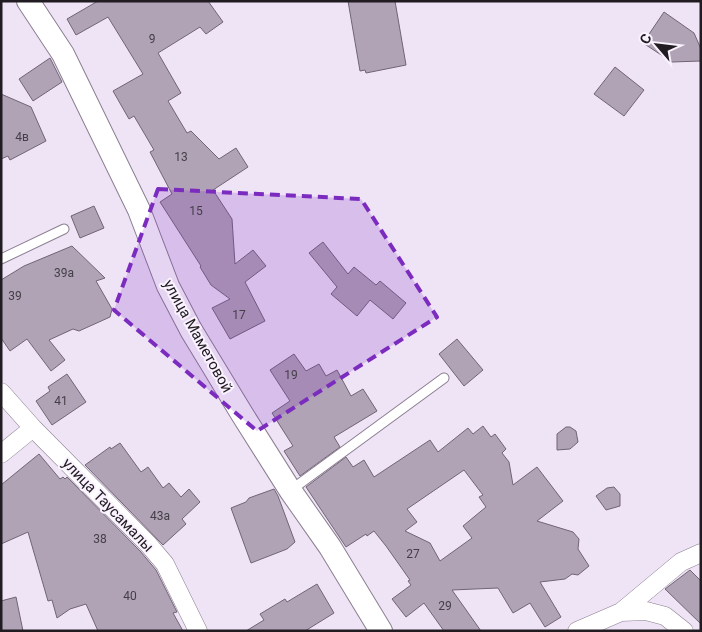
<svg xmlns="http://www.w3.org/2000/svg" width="702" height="632" font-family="Roboto,sans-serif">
	<rect width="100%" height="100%" fill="#efe3f6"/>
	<path fill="#afa3b5" stroke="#706475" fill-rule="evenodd" d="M98,1h110l15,21 -17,12 -6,-7 -42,26 23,40 -13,8 19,32 4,-2 28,28 17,-11 12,19 -35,23 19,29 3,45 18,-14 13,16 -21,16 20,39 -35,18 -18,-31 18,-9 -19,-14 -11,-18 1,-1 -41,-64 12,-8 -22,-42 4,-2 -20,-34 -5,3 -16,-28 30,-17 -35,-57 -32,18 -9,-16z
		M348,1h47l11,64 -40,8 -1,-3 -5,1z
		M664,12l30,21 7,16v12l-29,1 -29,-19z
		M50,58l12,24 -29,19 -14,-22z
		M615,67l29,23 -20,26 -30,-22z
		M1,94l30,13 15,34 -36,19 -2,-4 -7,3z
		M94,206l10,22 -24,10 -9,-22z
		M323,242l25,32 6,-7 22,18 4,-4 26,22 -13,16 -23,-19 -13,16 -26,-22 6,-7 -28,-34z
		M72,246l33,32 -9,3 16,28 -2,8 -31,14 -6,-2 -24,11 16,20 -14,11 -24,-32 -17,12 -9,-13v-58l23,-14z
		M457,339l26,31 -19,16 -25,-32z
		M294,354l12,17 13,-7 7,12 11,-6 14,26 12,-7 14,22 -43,26 6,10 -40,29 -16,-25 9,-5 -21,-33 18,-12 -20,-31z
		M67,374l19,28 -34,23 -16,-24 14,-10 -2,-4z
		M483,426l8,11 4,-3 11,15 -4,4 7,9 4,23 24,-18 26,34 -26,20 36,11 6,7 -1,10 11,17 -11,9 -6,-1 -7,5 -25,3 21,35 -16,10 -15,-24 -17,10 -15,-25 -46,2 29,41h-37l-20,-28 -18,14 -14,-18 19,-14 -3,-4 2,-1 -24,-34 -12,-15 -7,5 -1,-2 -20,13 -40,-60 40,-30 7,10 11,-7 10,17 56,-37 8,12 30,-24 5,6zM464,470l19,25 -4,2 7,10 -23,19 9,12 -32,23 -10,-18 -25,-12 12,-9 -10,-13z
		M566,427h4l6,4 2,11 -8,7 -13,1v-16z
		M120,443l21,29 7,-5 15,21 6,-5 12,14 8,-8 11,13 -18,17 4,5 -23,21 -78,-80 25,-18 1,2z
		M39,454l21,25 3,-2 2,2 2,-2 73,74 16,19 21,42 -4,1 10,18h-85l-12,-27 -16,5 -13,9 -5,-18 -4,1 -20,-69 -27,12v-59z
		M614,487l6,7v12l-14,4 -10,-14 11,-8z
		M274,489l4,7 17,46 -8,7 -36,14 -20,-55 15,-6 3,-4z
		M690,570l11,11v43l-36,-35z
		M317,584l17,29 -29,18h-59l18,-11 -4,-6 25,-15 2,3z
		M16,597l7,34h-22v-30z"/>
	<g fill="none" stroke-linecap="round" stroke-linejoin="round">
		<g stroke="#8b7f90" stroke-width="11">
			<path id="service" d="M1,259l63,-30
				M291,490l153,-112"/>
		</g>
		<g stroke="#8b7f90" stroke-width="19">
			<path id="minor" d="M1,392l32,36 115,116 17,20 33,67
				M1,454l32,-26
				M621,612l25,-1 19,5 19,15
				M577,631l44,-19 60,-50 20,-9"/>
		</g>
		<g stroke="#8b7f90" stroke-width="24">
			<path id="tertiary" d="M28,1l35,53 76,156 29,76 23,44 51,84 48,76 40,57 51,84"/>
		</g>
		<use href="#service" stroke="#fff" stroke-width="9"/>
		<use href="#minor" stroke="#fff" stroke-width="18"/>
		<use href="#tertiary" stroke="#fff" stroke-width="22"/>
	</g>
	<path fill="#7b2cbf" fill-opacity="0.2" stroke="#7b2cbf" stroke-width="4" stroke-dasharray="10 6" stroke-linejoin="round" d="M158,189l203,10 76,118 -180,114 -143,-121z"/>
	<g text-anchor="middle" stroke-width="4" stroke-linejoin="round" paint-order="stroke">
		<g font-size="12" fill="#443e47">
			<text x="152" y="43">9</text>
			<text x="22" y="141">4в</text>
			<text x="181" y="161">13</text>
			<text x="196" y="215">15</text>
			<text x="64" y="277">39а</text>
			<text x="15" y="300">39</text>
			<text x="239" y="319">17</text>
			<text x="291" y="379">19</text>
			<text x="61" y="405">41</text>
			<text x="160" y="520">43а</text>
			<text x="100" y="543">38</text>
			<text x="413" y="558">27</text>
			<text x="130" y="600">40</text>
			<text x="445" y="610">29</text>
		</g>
		<g font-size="15" fill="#201c22" stroke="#faf2fe">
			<text transform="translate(198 336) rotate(61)" y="5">улица Маметовой</text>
			<text transform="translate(108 505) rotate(46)" y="5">улица Таусамалы</text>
		</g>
	</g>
	<rect width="702" height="632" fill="none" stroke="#201c22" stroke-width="5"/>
	<g transform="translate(657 45) rotate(298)" stroke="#faf2fe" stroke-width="4" paint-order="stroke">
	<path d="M0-4L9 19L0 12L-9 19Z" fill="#201c22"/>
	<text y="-8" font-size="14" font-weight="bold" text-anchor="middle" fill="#201c22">С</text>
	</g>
</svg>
